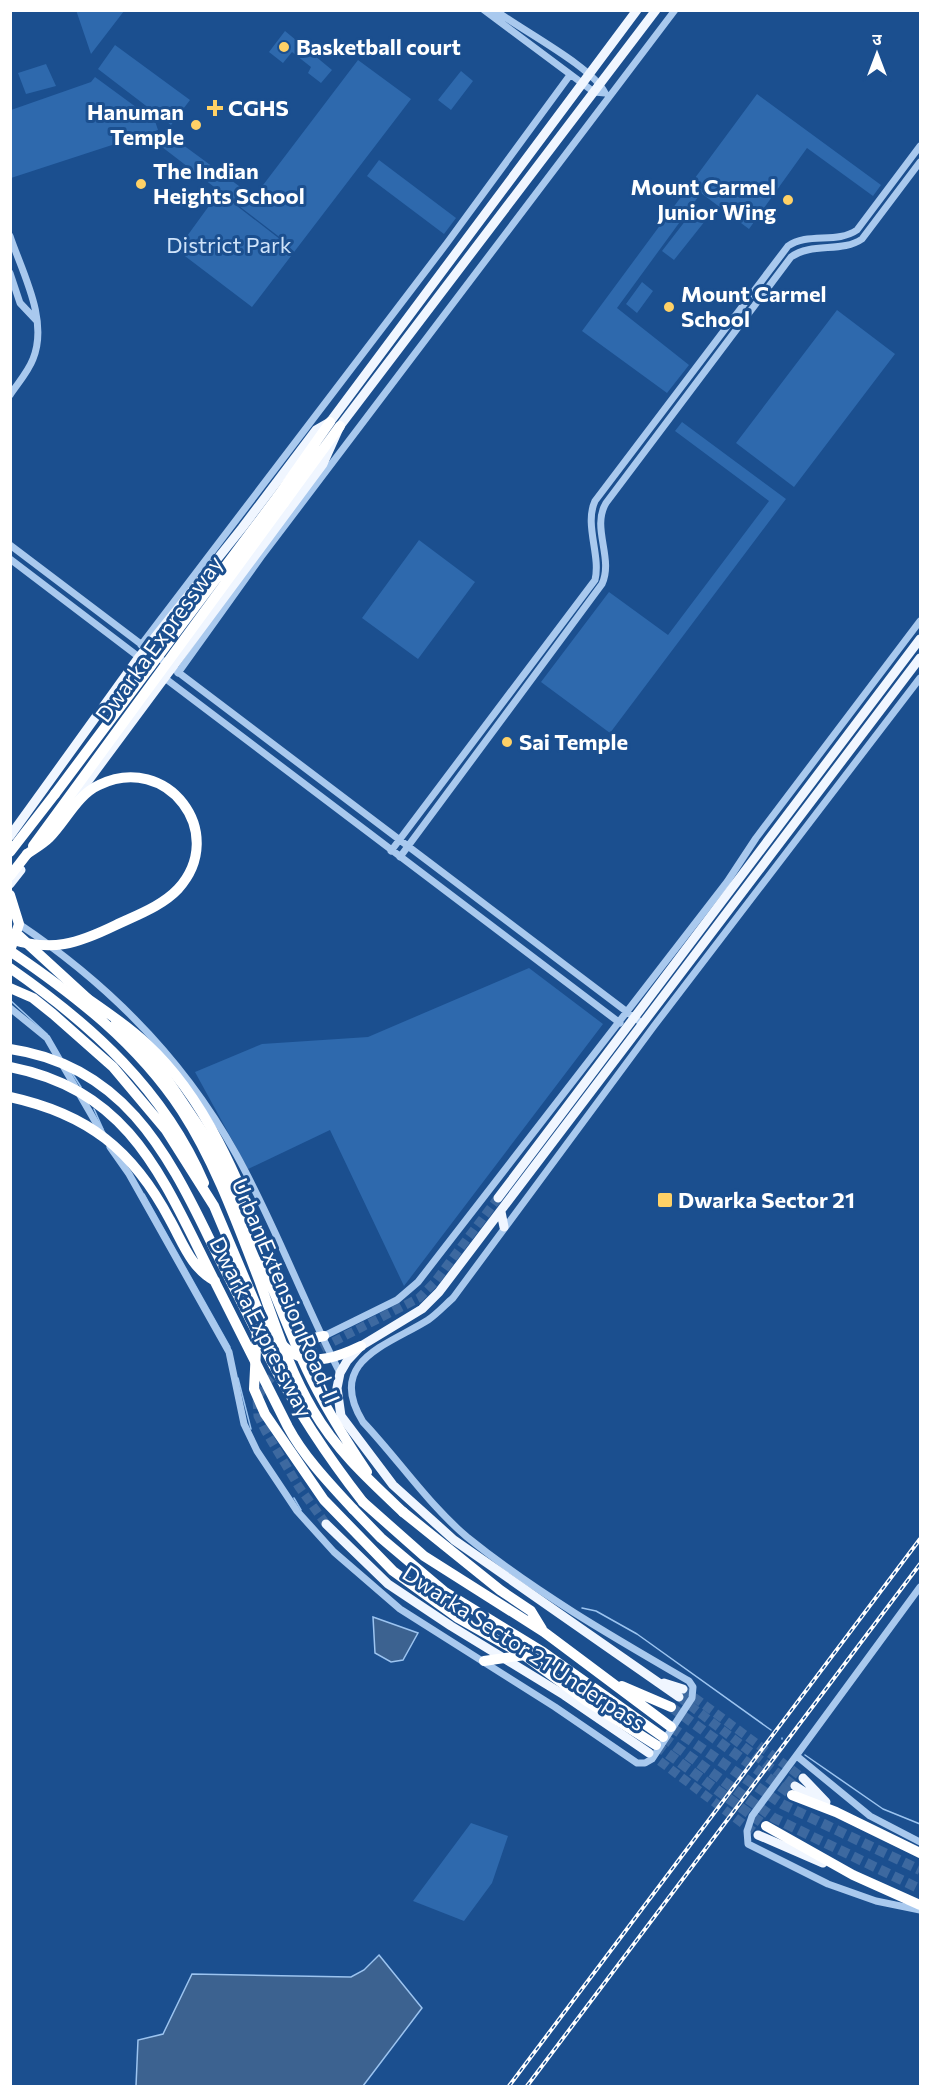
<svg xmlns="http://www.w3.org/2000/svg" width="931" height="2097" font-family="Commissioner,'Noto Sans Devanagari',sans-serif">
	<rect width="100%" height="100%" fill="#1b4f8f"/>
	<path fill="#2e69ad" d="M76,10h48v1l-33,43z
		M285,31l47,39 -11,13 -13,-10 3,-6 -19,-15 -9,11 -14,-11z
		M115,45l75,55 -19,25 -73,-56z
		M358,60l53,39 -159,208 -75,-57 42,-58 62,48 -3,4 4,-5 -120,-92 17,-5 75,55z
		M46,64l10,22 -30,8 -8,-21z
		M461,71l12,10 -22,29 -13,-10z
		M95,77l60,44 3,9 -147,48v-68l80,-28z
		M757,94l124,91 -8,11 -66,-48 -58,81 -48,-36 -84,115 72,57 -22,28 -85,-62z
		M379,160l77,58 -12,16 -77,-58z
		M696,207l13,9 -35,44 -12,-9z
		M642,282l11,9 -16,22 -11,-9z
		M837,310l58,44 -101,133 -58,-44z
		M682,422l104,77 -176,234 -69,-51 68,-90 59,43 101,-134 -94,-70z
		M419,540l56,42 -57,77 -56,-41z
		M529,968l74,56 -199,262 -74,-156 -82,39 -53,-97 67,-28 106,-7z
		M471,1823l37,13 -16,47 -28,38 -51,-20z"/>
	<path fill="#3c6290" stroke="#9cc4f0" stroke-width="1.5" d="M373,1617l45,16 -15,27 -12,2 -16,-9z
		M379,1955l43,53 -59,78h-227l2,-46 25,-6 29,-60 159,3 13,-7z"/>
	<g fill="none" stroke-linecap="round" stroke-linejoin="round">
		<path stroke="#9cc4f0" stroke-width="1.5" d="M10,1000l37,34
			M72,1073l9,14
			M94,1109l9,20
			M144,1194l86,153
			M238,1378l13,51
			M294,1498l7,12
			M582,1608l14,3 41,23 134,96
			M782,1738v1
			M805,1755l78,54 37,15"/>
		<path stroke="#3d69a0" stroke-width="9" stroke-dasharray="9 4.5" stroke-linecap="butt" d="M326,1524l-27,-37 -33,-55 -8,-16 -1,-17 8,-15 15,-15 139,-71 15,-15 64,-85
			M683,1689l120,89
			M679,1697l116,89
			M649,1753l109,82"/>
		<path stroke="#3d69a0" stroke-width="10" stroke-dasharray="10 5" stroke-linecap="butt" d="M671,1707l121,88
			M671,1727l111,77 138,66
			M663,1737l111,81 146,71
			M656,1745l110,81"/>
		<path stroke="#a9c9ee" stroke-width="7" d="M484,10l110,82 11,1c-12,-26 -84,-63 -110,-83
			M10,236c12,36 39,84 23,123 -5,13 -15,24 -23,36
			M10,273l10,30 17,18
			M10,545l633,479
			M10,559l142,108
			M141,645l306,-402 123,-168
			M178,673l83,-116 414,-547
			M162,676l458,347
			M391,851l204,-271c6,-25 -11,-55 0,-79l193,-255c20,-14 49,-2 69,-16l63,-84
			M400,857l202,-273c12,-26 -11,-56 4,-81l185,-246c21,-15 51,-4 71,-18l58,-77
			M19,924c88,59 165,136 217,230 39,70 67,147 104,219
			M10,1008l37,30 56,97
			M110,1147l19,27 100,178 15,72 13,27 40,60 37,41 66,57 155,98 82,56h8l7,-4 40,-61 1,-11 -4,-6c-76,-44 -154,-89 -222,-144 -39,-33 -69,-78 -104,-115 -38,-61 25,-77 65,-102 9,-6 17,-15 25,-22l201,-272 266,-348
			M324,1336l73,-36 21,-18 309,-400 29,-44 164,-217
			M920,1587l-168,229 -5,15 1,13 80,40 48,17 44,9
			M798,1757l72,59 50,26"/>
		<path stroke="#f0f6ff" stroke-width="9" d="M74,800l249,-336 17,-38 316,-416
			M10,836l129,-179 103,-129 74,-98 14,-8 307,-412
			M10,884l11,-14
			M498,1198l422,-559
			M501,1212l3,15
			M326,1524l62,60 63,42 113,69 85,58
			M664,1683l19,6
			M679,1697l-225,-157 -61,-55 -52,-69 -4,-28 3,-15 7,-12 14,-15 61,-37 17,-17 481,-634
			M803,1778l23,24
			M795,1786l27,17
			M758,1835l65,28"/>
		<path stroke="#fff" stroke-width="10" d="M278,496l52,-74
			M284,503l56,-77
			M10,852l45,-58
			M10,876l17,-22
			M10,895l9,29 -9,27
			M17,934l71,65
			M10,968c82,57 154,122 194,215
			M10,988l23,10 20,16 60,53 53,63 48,76 44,104 -4,79 11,25 59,86 69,71 65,47 66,37 61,45 71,45
			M116,1022l47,51 47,70
			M273,1268l27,66 9,5 15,-3
			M259,1313c29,49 50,58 102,33
			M363,1502l61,54 120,76 127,95
			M353,1509l28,29 64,54 98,60 120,85
			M403,1512l97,78 31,21 11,18
			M484,1661l41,-6
			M622,1686l49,21
			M792,1795l44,17 84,41
			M766,1826l87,49 67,30"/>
		<g stroke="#fff" stroke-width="4">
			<path id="rail" d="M509,2086l411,-547
				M527,2086l393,-522"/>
		</g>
		<use href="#rail" stroke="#1b4f8f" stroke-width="1.5" stroke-dasharray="4.5" stroke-linecap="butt"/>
		<path stroke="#fff" stroke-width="10" d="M55,794l223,-298
			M33,846l251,-343
			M10,939c42,13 67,5 106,-14 21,-10 46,-19 62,-36 51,-56 -11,-137 -79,-104 -22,10 -33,36 -50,53 -6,6 -15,11 -22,16
			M10,951c65,44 128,93 172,160 33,51 55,112 77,169 16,44 30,90 54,130 23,40 56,70 90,102
			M81,994c23,16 46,31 66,50 63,58 95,146 126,224
			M10,1049c111,16 156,100 200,191 20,39 39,78 59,117 27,52 58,99 94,145
			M10,1067c117,23 150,105 198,201 27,53 53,106 80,159 16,30 42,57 65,82
			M10,1097c78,17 123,53 160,123 13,23 21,48 45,61
			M210,1143c38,73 62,152 97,227 17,36 38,69 60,102"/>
	</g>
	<g fill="#ffd166" stroke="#1b4f8f" stroke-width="2">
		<circle cx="284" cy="47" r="6"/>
		<path d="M212 99h6v6h6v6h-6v6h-6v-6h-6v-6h6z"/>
		<circle cx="196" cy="125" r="6"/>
		<circle cx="141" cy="184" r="6"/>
		<circle cx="788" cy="200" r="6"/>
		<circle cx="669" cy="307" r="6"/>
		<circle cx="507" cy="742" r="6"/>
		<rect x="657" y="1192" width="16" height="16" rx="3"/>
	</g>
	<g text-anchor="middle" stroke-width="6" stroke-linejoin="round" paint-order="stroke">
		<g font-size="22" font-weight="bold" fill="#fff" stroke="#1b4f8f" text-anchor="start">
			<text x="296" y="55">Basketball court</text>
			<text x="228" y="116">CGHS</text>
			<text x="184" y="120" text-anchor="end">Hanuman<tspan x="184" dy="25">Temple</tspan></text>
			<text x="153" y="179">The Indian<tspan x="153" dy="25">Heights School</tspan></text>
			<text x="776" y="195" text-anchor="end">Mount Carmel<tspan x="776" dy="25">Junior Wing</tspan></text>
			<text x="681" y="302">Mount Carmel<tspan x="681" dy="25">School</tspan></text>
			<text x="519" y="750">Sai Temple</text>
			<text x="678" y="1208">Dwarka Sector 21</text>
		</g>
		<g font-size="22" fill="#cfe3fa" stroke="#1b4f8f">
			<text x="229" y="253">District Park</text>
		</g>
		<g font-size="22" fill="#fff" stroke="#1b4f8f">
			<text transform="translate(159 639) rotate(-54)" y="8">Dwarka Expressway</text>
			<text transform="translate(286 1291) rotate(67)" y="8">Urban Extension Road-II</text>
			<text transform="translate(261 1327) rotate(63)" y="8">Dwarka Expressway</text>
			<text transform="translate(524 1648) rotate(33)" y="8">Dwarka Sector 21 Underpass</text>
		</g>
	</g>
	<rect width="931" height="2097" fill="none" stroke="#ffffff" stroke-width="24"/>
	<g transform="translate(877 54)" stroke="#1b4f8f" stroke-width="4.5" paint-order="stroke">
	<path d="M0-4.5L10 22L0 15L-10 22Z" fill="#ffffff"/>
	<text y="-9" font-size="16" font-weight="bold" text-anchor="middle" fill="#ffffff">उ</text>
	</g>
</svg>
